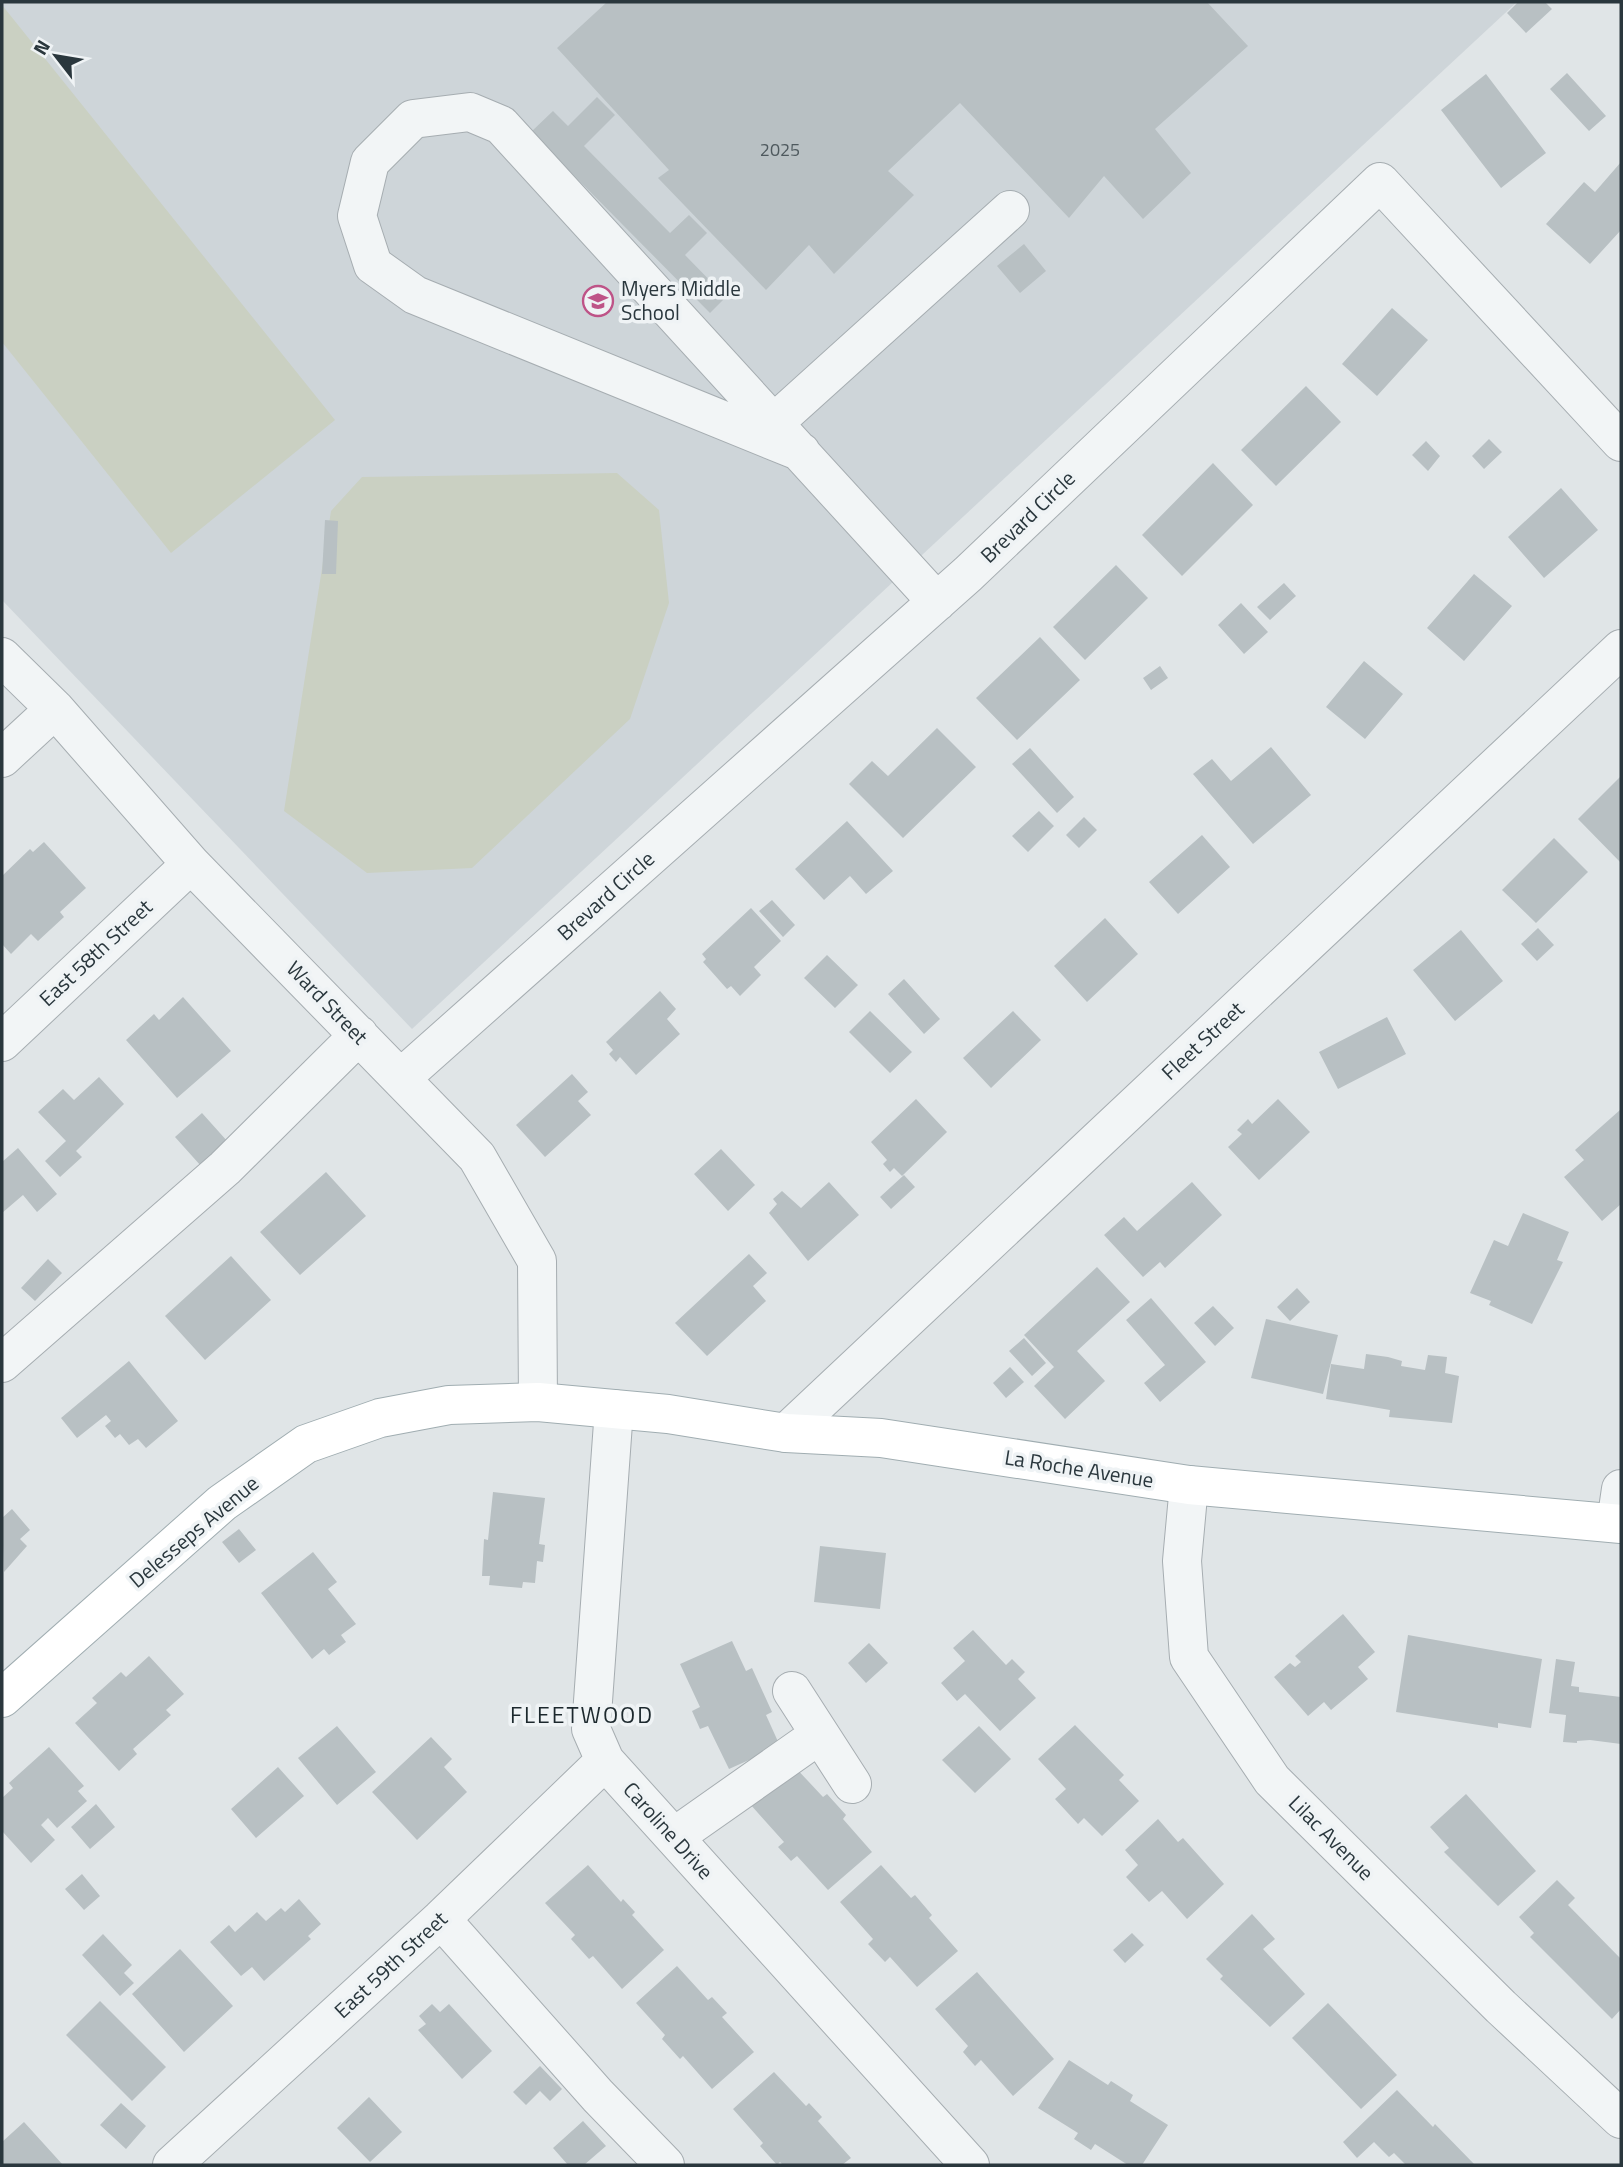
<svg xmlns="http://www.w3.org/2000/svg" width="1623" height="2167" font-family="'Titillium Web',sans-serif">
	<rect width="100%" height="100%" fill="#e0e5e7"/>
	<path fill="#ced5d9" d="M2,2h1515l-1105,1027 -410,-429z"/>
	<path fill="#cad0c2" d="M2,5l333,415 -164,133 -169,-211z
		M617,473l42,37 10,93 -39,116 -158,149 -105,5 -83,-62 47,-300 31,-34z"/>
	<path fill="#b8c0c3" d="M607,2h600l41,44 -93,83 36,44 -48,46 -39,-43 -35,42 -109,-115 -72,68 26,24 -80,79 -25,-29 -43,45 -108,-112 11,-8 -112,-122z
		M1518,2h27l7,7 -26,24 -19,-20z
		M1567,73l39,43 -17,15 -39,-42z
		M1486,74l60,79 -45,35 -60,-78z
		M597,97l18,18 -31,31 86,87 19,-18 18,18 -22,22 41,42 -16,16 -179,-181 22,-21 15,15z
		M1621,162v68l-31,34 -44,-40 38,-42 11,10z
		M1024,244l22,27 -26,22 -23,-27z
		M1392,308l36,32 -51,56 -35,-32z
		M1306,386l35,36 -65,64 -35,-36z
		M1489,439l13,13 -18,17 -12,-13z
		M1426,441l14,15 -12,15 -16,-16z
		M1213,463l40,42 -71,71 -40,-41z
		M1561,488l37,42 -54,48 -36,-41z
		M325,520l13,1 -2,53h-14z
		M1116,565l32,33 -63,62 -32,-33z
		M1474,574l38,32 -48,55 -37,-33z
		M1284,583l12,13 -26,24 -13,-13z
		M1241,603l27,29 -24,22 -26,-29z
		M1040,637l40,43 -63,60 -41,-42z
		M1364,661l39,33 -38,45 -39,-32z
		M1160,666l8,12 -17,12 -8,-12z
		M937,728l39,39 -73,71 -54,-54 23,-23 16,15z
		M1271,747l40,48 -58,49 -60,-70 19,-15 19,22z
		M1030,748l44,49 -17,16 -45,-49z
		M1621,776v87l-43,-44z
		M1039,811l15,15 -26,26 -16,-16z
		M1084,817l13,13 -18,18 -13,-13z
		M847,821l46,50 -27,23 -16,-18 -26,24 -29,-31z
		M1202,835l28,32 -52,47 -29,-32z
		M1554,838l34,34 -52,51 -34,-33z
		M44,842l42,46 -26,24 4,5 -26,24 -7,-7 -20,20 -9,-10v-68l28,-27 3,3z
		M772,900l23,25 -12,12 -24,-26z
		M751,908l30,33 -27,26 7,8 -21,21 -9,-10 -4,3 -24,-27 3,-3 -4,-5z
		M1105,918l33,36 -51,48 -33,-36z
		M1538,928l16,17 -17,16 -16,-17z
		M1461,930l42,51 -48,40 -42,-51z
		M827,955l31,30 -23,23 -31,-30z
		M904,979l36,40 -16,15 -36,-40z
		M660,991l16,18 -9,10 13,15 -44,41 -16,-18 -4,5 -7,-8 4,-4 -7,-8z
		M183,997l48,54 -54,47 -51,-58 28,-26 5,6z
		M870,1011l42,41 -22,21 -41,-41z
		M1013,1011l28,29 -50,48 -28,-30z
		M1387,1017l19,37 -68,35 -19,-37z
		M572,1074l16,18 -10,9 13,14 -46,42 -29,-32z
		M99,1077l25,27 -48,47 6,6 -22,20 -15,-16 21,-20 -28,-29 25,-23 11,11z
		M916,1099l31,33 -45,44 -8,-8 -4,4 -7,-8 4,-4 -16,-18z
		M1278,1099l32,33 -51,48 -31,-33 14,-13 -5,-4 11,-11 4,5z
		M1620,1110l1,94 -19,17 -38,-44 20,-17 -9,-10z
		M202,1113l26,29 -27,24 -26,-29z
		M18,1148l39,46 -20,18 -14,-17 -21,18v-51z
		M721,1149l34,36 -27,26 -34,-37z
		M326,1172l40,44 -66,59 -40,-43z
		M904,1175l11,12 -24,22 -11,-12z
		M829,1182l30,33 -51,46 -39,-48 8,-9 -4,-5 9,-8 19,17z
		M1192,1182l30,33 -57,53 -5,-6 -17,15 -39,-42 20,-18 13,14z
		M1523,1213l46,19 -12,28 6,2 -31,62 -43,-19 2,-4 -21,-8 24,-53 14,6z
		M749,1254l18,19 -14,13 13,15 -59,55 -32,-33z
		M231,1256l40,44 -66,60 -40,-44z
		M48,1259l14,14 -27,28 -14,-13z
		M1097,1267l33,35 -53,49 28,30 -40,38 -31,-33 20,-19 -30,-32z
		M1297,1288l13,14 -20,19 -13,-14z
		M1151,1298l55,64 -46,40 -16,-19 21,-18 -39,-45z
		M1213,1306l21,22 -19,18 -21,-23z
		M1266,1319l72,16 -15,59 -72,-16z
		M1024,1338l22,25 -14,13 -23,-25z
		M1366,1354l22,3 14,4 -1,5 24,4 3,-15 19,2 -2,16 14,3 -7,47 -63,-6 1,-7 -64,-11 5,-35 33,5z
		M129,1361l49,60 -32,27 -8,-9 -9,6 -9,-11 -5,4 -10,-12 6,-5 -5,-6 -29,23 -16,-20z
		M1010,1367l14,15 -18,16 -13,-15z
		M493,1492l52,6 -6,46 6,1 -2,17 -6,-1 -2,22 -12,-1 -1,6 -33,-3 1,-9h-8l2,-37 4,1z
		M12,1509l18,21 -10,9 7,7 -23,26 -2,-54z
		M239,1529l17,21 -17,13 -17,-21z
		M820,1546l66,7 -6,56 -66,-7z
		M313,1552l24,30 -9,7 28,35 -15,11 5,7 -17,13 -5,-6 -12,10 -51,-66z
		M1343,1614l32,38 -17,15 10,12 -37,31 -7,-8 -16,14 -34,-39 16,-14 5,4 6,-5 -6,-6z
		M973,1630l33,35 6,-6 13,13 -7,7 18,19 -36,33 -35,-37 -8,7 -16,-18 24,-22 -12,-13z
		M1408,1635l134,24 -11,69 -33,-5v5l-102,-16z
		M732,1641l14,30 6,-3 20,44 -6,3 14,31 -51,23 -21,-43 -8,3 -8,-18 8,-4 -20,-43z
		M869,1643l19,20 -22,20 -18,-20z
		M149,1656l35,38 -18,16 5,5 -38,34 4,5 -18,17 -44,-48 22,-20 -5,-5 29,-26 5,5z
		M1556,1659l19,3 -4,24 8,1v5l42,5v47l-31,-4 -13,1v2l-14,-1 3,-27 -17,-2z
		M1075,1725l49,50 -5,5 20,21 -37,35 -18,-18 -6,6 -23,-25 11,-10 -28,-30z
		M337,1726l39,46 -39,33 -39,-47z
		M979,1726l32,33 -36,34 -33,-33z
		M431,1737l21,22 -8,8 23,25 -50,48 -45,-48z
		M49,1747l35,39 -6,5 9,10 -30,27 -9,-10 -7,7 14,15 -24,23 -29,-32v-33l11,-10 -4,-5z
		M793,1765l30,32 4,-3 19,21 -3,4 29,33 -44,38 -31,-34 -6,5 -13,-14 6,-5 -34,-38z
		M278,1767l26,29 -48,42 -25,-29z
		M1466,1794l70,77 -38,35 -54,-54 5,-4 -19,-21z
		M96,1804l19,23 -25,22 -19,-22z
		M1158,1819l20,23 5,-4 41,46 -37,35 -25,-28 -13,11 -23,-25 12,-12 -13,-15z
		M588,1865l33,37 2,-3 12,13 -3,3 32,35 -42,39 -29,-33 -4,3 -18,-20 4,-4 -30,-32z
		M881,1865l30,33 4,-3 17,20 -3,3 29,33 -41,36 -27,-30 -5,5 -17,-18 5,-5 -33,-37z
		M82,1874l18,22 -16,14 -19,-21z
		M1557,1880l18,18 -7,7 53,54v50l-9,10 -82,-82 4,-4 -15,-16z
		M299,1899l22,25 -13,12 3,3 -47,42 -12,-14 -11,9 -31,-34 19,-17 6,7 22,-20 9,9 15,-13 4,4z
		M1252,1914l23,25 -12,10 42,45 -35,33 -50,-48 3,-3 -17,-17z
		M1132,1933l12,12 -19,18 -12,-13z
		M103,1934l29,31 -8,8 10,10 -14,13 -38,-41z
		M180,1949l53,57 -49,46 -52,-58z
		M677,1966l31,34 4,-3 15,16 -5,4 32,35 -42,37 -29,-33 -3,3 -18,-20 3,-4 -29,-32z
		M977,1972l77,87 -41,37 -32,-36 -6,6 -12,-14 5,-6 -33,-37z
		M100,2001l66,66 -34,34 -66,-66z
		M1328,2003l69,72 -36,34 -69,-71z
		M432,2004l8,8 9,-8 43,47 -30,28 -44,-49 8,-6 -7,-8z
		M1069,2060l39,25 3,-4 22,14 -3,6 38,24 -26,40h-14l-33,-21 -4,6 -17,-11 4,-6 -40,-25z
		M540,2066l22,23 -12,12 -10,-10 -14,14 -13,-13z
		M774,2072l32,34 3,-3 13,14 -4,4 33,37 -9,7h-59l-3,-3 -3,3 -17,-19 3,-3 -30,-34z
		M1397,2090l36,37 2,-3 40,41h-69l-12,-12 -5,4 -15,-15 -17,16 -14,-16z
		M369,2097l33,35 -32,30 -33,-34z
		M121,2103l25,23 -20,23 -26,-24z
		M583,2121l23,25 -22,19h-16l-15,-17z
		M24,2122l39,43h-61v-23z"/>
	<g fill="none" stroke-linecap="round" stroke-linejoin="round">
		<g stroke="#a6adb1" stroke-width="40">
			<path id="minor" d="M774,423l236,-213
				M801,452l-386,-157 -42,-30 -16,-49 13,-54 43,-43 57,-7 31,13 436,477
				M2,657l53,52 136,155 286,293 60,104 1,141
				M2,758l53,-49
				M2,1042l189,-178
				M401,1078l567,-504 412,-392 241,260
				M2,1363l223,-195 134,-133
				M614,1409l-23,320 14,32 365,404
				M786,1433l835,-784
				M1189,1485l-7,76 7,96 83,123 229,227 120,112
				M1616,1523l5,-34
				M792,1691l60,93
				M674,1837l145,-102
				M441,1919l157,177 67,69
				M172,2165l269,-246 164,-158"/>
		</g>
		<g stroke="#a0adb1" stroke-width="40">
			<path id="major" d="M2,1698l220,-195 84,-59 74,-26 69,-13 89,-3 130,12 118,19 95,5 308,47 432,39"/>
		</g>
		<use href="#minor" stroke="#f2f5f6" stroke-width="38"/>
		<use href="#major" stroke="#fff" stroke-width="38"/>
	</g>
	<defs>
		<g id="school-ring" transform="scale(1.575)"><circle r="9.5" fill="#eff3f5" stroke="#be5387" stroke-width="1.5"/><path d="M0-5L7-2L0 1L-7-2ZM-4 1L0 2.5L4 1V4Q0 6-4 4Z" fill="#be5387"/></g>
	</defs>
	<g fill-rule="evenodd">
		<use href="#school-ring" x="598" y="301"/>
	</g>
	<g text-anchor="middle" stroke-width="7" stroke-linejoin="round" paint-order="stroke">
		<g font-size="18" fill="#4e595e">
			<text x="780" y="156">2025</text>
		</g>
		<g font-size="21" fill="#2a373d" stroke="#eff3f5" text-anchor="start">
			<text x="621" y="296">Myers Middle<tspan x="621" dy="24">School</tspan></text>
		</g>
		<g font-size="21" fill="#2a373d" stroke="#eff3f5">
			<text transform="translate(1028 517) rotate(-44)" y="7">Brevard Circle</text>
			<text transform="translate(606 896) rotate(-42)" y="7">Brevard Circle</text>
			<text transform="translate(96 953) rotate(-43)" y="7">East 58th Street</text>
			<text transform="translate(327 1003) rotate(46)" y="7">Ward Street</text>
			<text transform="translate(1203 1041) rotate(-43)" y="7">Fleet Street</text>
			<text transform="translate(1079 1469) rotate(9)" y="7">La Roche Avenue</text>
			<text transform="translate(194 1532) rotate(-40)" y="7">Delesseps Avenue</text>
			<text transform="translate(668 1831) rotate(48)" y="7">Caroline Drive</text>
			<text transform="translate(1331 1838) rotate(45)" y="7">Lilac Avenue</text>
			<text transform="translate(391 1965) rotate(-43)" y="7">East 59th Street</text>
		</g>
		<g font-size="23" letter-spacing="2" fill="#1c282d" stroke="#eff3f5">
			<text x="582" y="1723">FLEETWOOD</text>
		</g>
	</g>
	<rect width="1623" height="2167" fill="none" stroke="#2a373d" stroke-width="7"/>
	<g transform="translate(56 56) rotate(301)" stroke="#eff3f5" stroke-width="5" paint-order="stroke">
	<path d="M0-5L12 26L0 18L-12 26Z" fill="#2a373d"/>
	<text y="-10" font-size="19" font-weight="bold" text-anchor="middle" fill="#2a373d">N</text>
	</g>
</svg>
